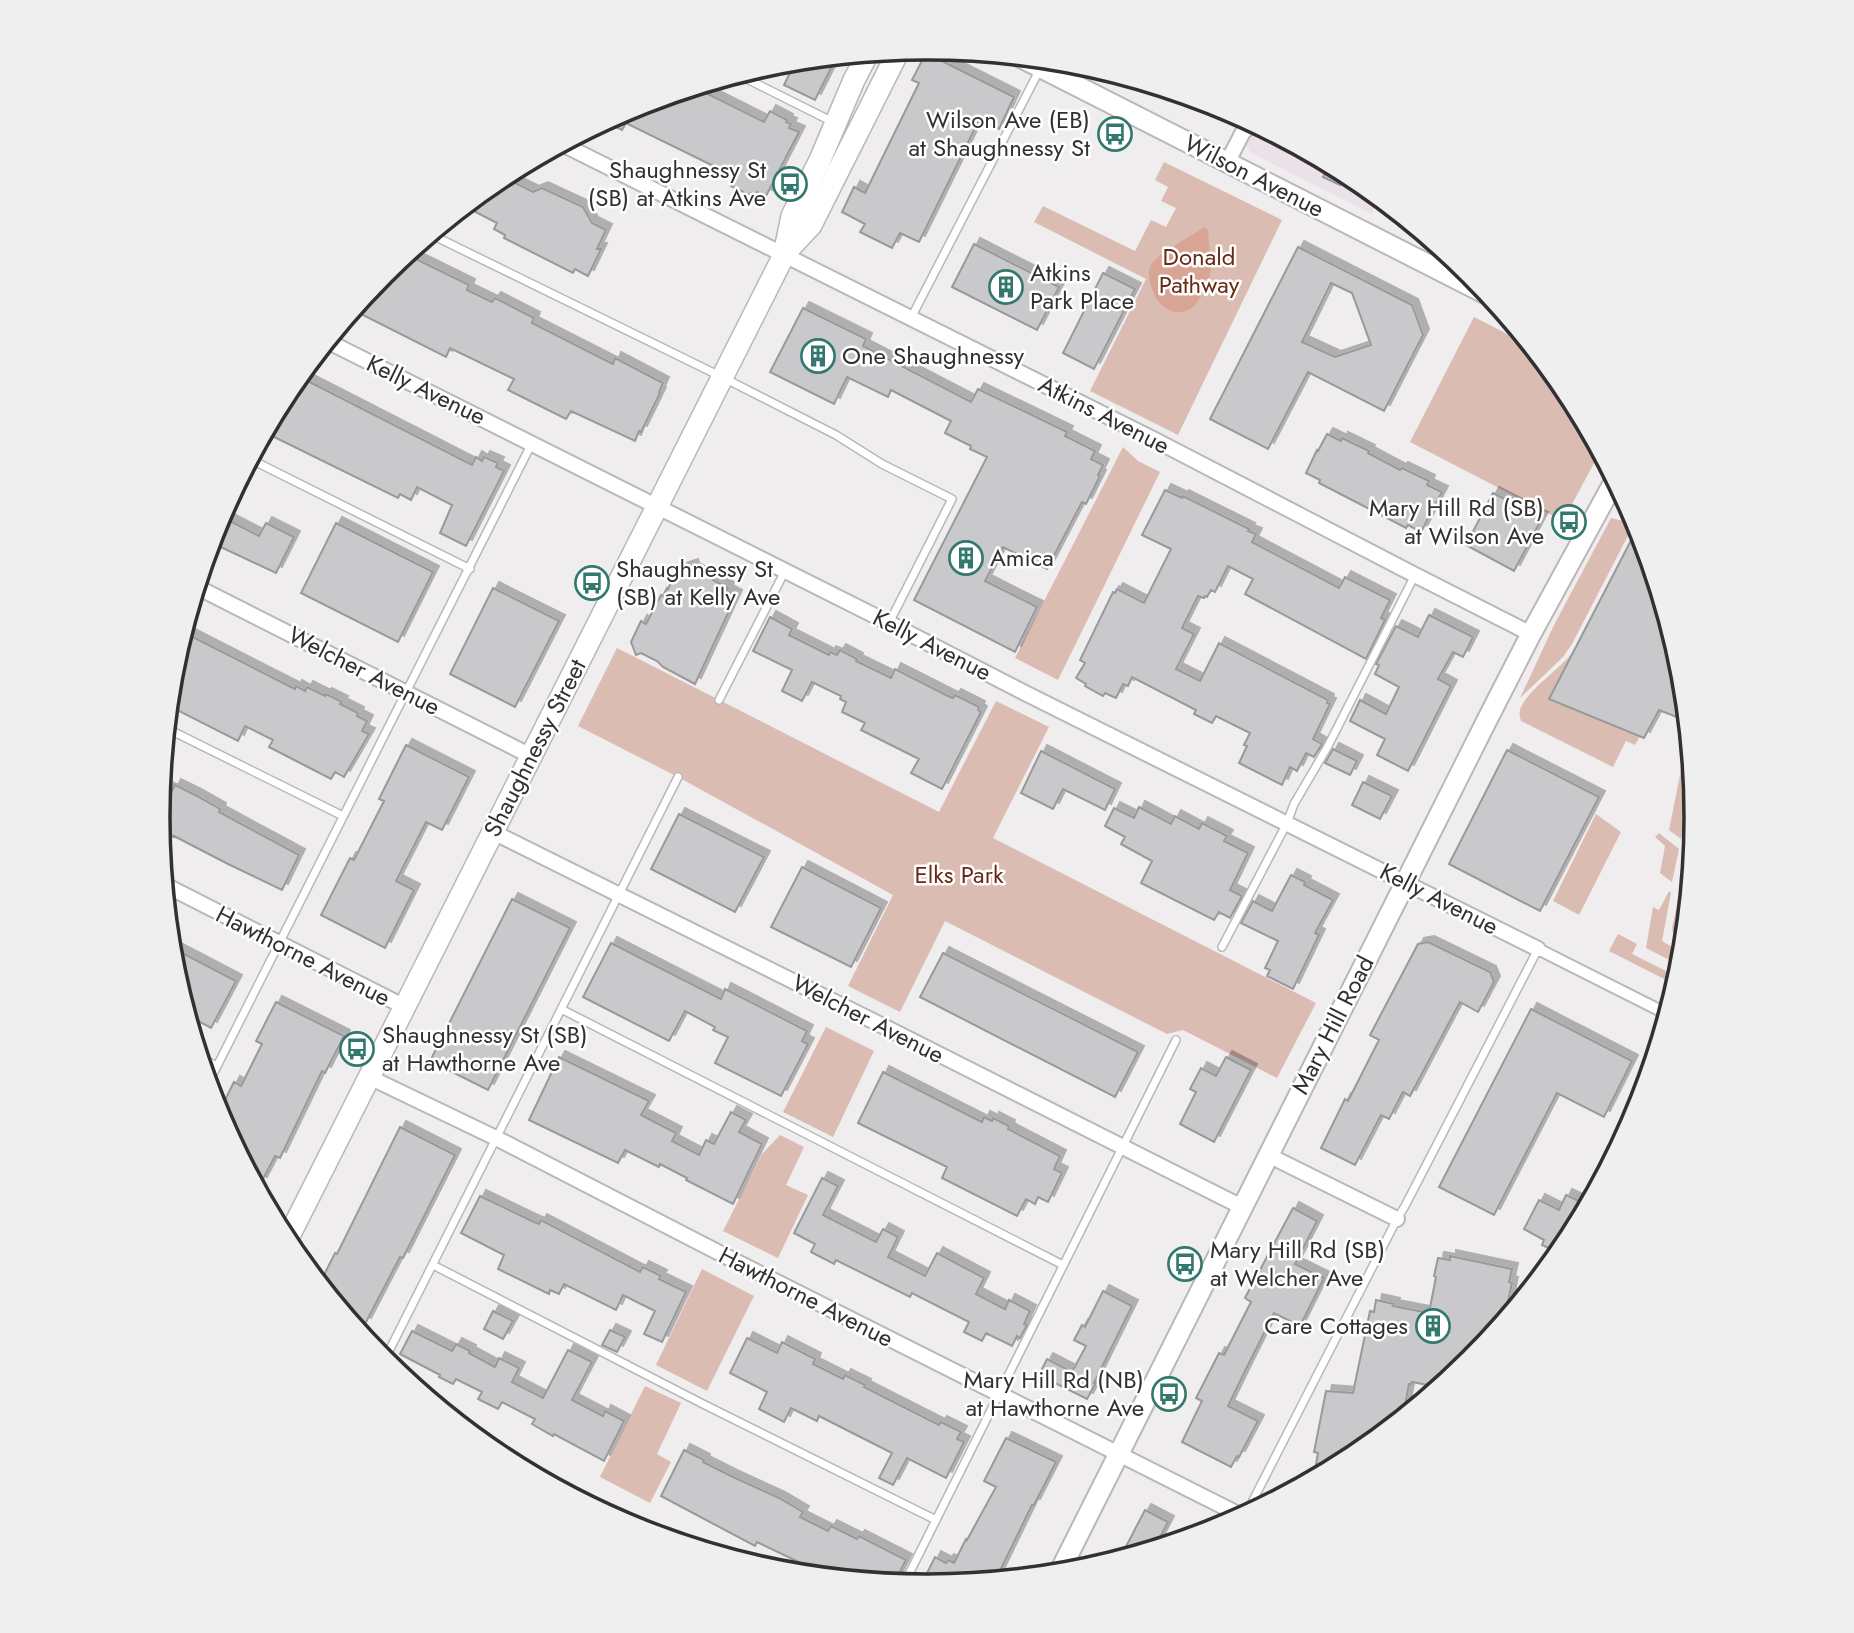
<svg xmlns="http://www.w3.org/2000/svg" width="1854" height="1633" font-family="Jost,sans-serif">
	<defs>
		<filter id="shadow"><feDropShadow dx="6" dy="-6" stdDeviation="0" flood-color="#0004"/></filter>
	</defs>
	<rect width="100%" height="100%" fill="#f0edef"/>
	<path fill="#ebe1e8" d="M1261,127l94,50 25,21 -8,16 -122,-62 -3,-6 1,-9 5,-6z"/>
	<path fill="#dbbcb2" d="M1164,162l118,58 -104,215 -88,-44 56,-112 -112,-57 9,-16 92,45 16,-31 15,7 10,-19 -15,-7 7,-14 -13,-7z
		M1474,317l57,29 36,43 33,63 -37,69 -153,-79z
		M1123,447l15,14 22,11 -102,208 -43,-22z
		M1611,518l23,6 -62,120 -9,13 -43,41 34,-73z
		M617,648l322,164 57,-111 53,26 -56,111 323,165 -39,75 -94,-48 -16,4 -222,-113 -45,91 -52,-26 45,-91 -215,-118 -100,-51z
		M1573,652l-24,47 91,37 -5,9 -9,-4 -13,26 -92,-46c-1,-4 -2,-6 -1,-11 5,-18 40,-41 53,-58z
		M1682,765l10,7v6l-11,61 -12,-9z
		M1596,814l25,18 -42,83 -26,-14z
		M1659,833l20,16 -7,33 -12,-9 5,-27 -10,-9z
		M1690,862l2,1 -8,81 -10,-5 -2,-11 8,-37h4z
		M1669,891l2,2 -9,48 21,12 -2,13 -35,-18 7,-41 6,3z
		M1618,934l19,10 -5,10 46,23 -2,8 -67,-34z
		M826,1027l48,24 -41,86 -50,-25z
		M780,1135l24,12 -18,38 22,10 -30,63 -55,-27 39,-77z
		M702,1269l52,27 -47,95 -51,-26z
		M645,1386l36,17 -24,51 14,8 -21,41 -50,-26z"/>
	<path fill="#d8a595" d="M1204,227l4,3 3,38 -3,19 -5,1c-4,24 -28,33 -44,14 -5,-6 -7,-13 -9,-20 -2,-8 -2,-14 4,-21 11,-11 36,-24 50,-34z"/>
	<path fill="#c9c8cb" stroke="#99989b" stroke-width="2" fill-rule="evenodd" filter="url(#shadow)" d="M926,53l88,44 -15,32 -20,-9 -60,122 -19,-9 -8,15 -32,-16 5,-8 -23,-12 12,-25 11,6 54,-110 -7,-3z
		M837,56l-22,44 -31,-15 12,-25z
		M694,87l70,35 6,-11 17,9 -1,2 5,2 -2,4 10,4 -33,64 -9,-4 -1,3 -5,-2 -2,2 -18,-9 5,-9 -110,-54 -4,7 -18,-9 29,-15z
		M1331,164l15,8 -6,13 -17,-8z
		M501,176l32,16 9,-4 41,19 9,16 14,7 -9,19h4l-13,27 -13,-7 -2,4 -69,-35 1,-3 -11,-6 3,-6 -33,-17z
		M974,244l85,43 -22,43 -85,-43z
		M1298,247l114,58 11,30 -39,76 -76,-39 -40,77 -58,-30zM1331,283l21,10 19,52 -36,12 -33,-15z
		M406,254l63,31 -2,5 25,12 3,-4 39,20 -2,5 81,41 2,-6 48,25 -4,9 1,1 -19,39 -2,-1 -4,10 -64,-30 -5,8 -58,-29 6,-11 -64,-31 -4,9 -91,-46 5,-11 23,-28z
		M1103,273l32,16 -41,80 -31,-16z
		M803,308l63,31 -3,7 108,56 7,-13 89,43 -2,4 30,15 -4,8 12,6 -5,10 2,1 -14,28 -4,-2 -35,67 -44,-22 -18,34 52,26 -22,45 -101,-52 73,-143 -17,-8 1,-3 -26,-13 6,-12 -60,-31 -3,7 -41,-20 -13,27 -64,-32z
		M298,376l174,89 4,-8 6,4 2,-4 14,6 -2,4 8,4 -38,75 -26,-13 12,-28 -35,-18 -6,13 -11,-6 -2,4 -134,-66 24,-43z
		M1327,434l14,7 1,-3 27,13 -1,2 32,17 2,-2 27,13 -2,4 15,7 -21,40 -13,-7 -2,3 -52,-27 -35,-18 1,-3 -14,-7 11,-23 1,1z
		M1165,490l17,8 1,-2 66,33 -1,2 8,3 -4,8 87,46 6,-11 45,23 -9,18 4,2 -19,39 -121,-65 8,-15 -25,-13 -13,26 -4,-2 -4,7 -2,-1 -1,2 -6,-2 -16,32 12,6 -18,35 24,12 19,-38 109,57 -1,3 3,1 -17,35 9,5 -8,13 -8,-4 -9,18 -7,-4 -8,18 -43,-22 8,-17 -3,-1 6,-12 -34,-17 -4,7 -18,-9 2,-4 -64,-33 -4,9 -5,-2 -7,14 -11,-5 -2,3 -18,-10 1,-2 -10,-6 9,-15 -5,-3 33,-68 2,1 2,-4 27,14 27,-54 -29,-14z
		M1493,493l49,25 -28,53 -48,-26z
		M220,516l39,20 7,-13 28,14 -18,36 -66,-31z
		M336,523l97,49 -35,70 -97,-49z
		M1639,525l43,142 5,54 -28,-11 -15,28 -95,-39z
		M692,565l1,4 35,19 -1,3 9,5 -41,88 -32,-17 -6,-6 -16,-8 -5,2 -5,-13 10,-21 5,3 15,-29 2,1 4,-8 1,1 9,-19z
		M493,588l66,33 -44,86 -65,-33z
		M1429,615l44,22 -10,20 -10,-5 -15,27 13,7 -43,85 -31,-16 8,-16 -35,-18 10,-21 26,14 13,-27 -24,-13 4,-9 -3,-1 20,-38 22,11z
		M770,617l22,12 -3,6 40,20 1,-3 7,3 3,-5 17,9 -1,2 35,17 4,-9 55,28 3,1 2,-3 24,12 -1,3 3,2 -39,77 -31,-16 8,-14 -58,-29 4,-7 -23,-11 4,-10 -6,-3 1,-3 -29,-14 -10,19 -20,-10 10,-21 -39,-19z
		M183,632l112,57 1,-3 9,5 2,-4 18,9 1,-2 16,8 -2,2 18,9 -1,3 10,5 -5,10 7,3 -25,43 -9,-5 -4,7 -27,-14 -35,-18 4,-7 -28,-14 -7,15 -69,-35 4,-40z
		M406,745l63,32 -27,53 -16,-8 -30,59 18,9 -29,58 -64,-33 29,-57 4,2 30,-59 -5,-2z
		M1333,749l24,12 -7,14 -25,-12z
		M1507,750l92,47 -59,114 -91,-47z
		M1041,751l74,38 -10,21 -42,-21 -10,20 -32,-16z
		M1363,782l29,14 -12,23 -28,-14z
		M161,785l11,6 3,-6 20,10 25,14 -1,3 80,43 -17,35 -54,-26 -54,-28v1l-15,-7 -1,-14z
		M1139,807l32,17 4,-8 24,13 3,-6 25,13 -3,5 24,12 -18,37 12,6 -12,22 -11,-6 -5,8 -73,-37 11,-22 -31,-17 4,-7 -20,-11 9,-18 20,10z
		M679,814l85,43 -29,55 -84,-43z
		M802,867l79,41 -30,59 -80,-40z
		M1291,875l14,7 -1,3 29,15 -18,33 4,2 -26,54 -26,-13 3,-6 -5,-2 13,-27 -37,-18 12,-22 19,10z
		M512,899l58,29 -82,162 -58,-29z
		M1428,942l62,30 4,10 -16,30 -18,-10 -50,94 -7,-4 -14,27 -8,-4 -26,50 -34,-17 24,-49 3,2 31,-61 -9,-5 48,-91z
		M611,943l110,56 4,-10 82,42 -5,10 6,3 -27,52 -66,-33 13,-26 -15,-7 2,-3 -30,-16 -16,30 -86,-44z
		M171,947l65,34 -25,47 -24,-13 -15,-49z
		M943,953l195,99 -23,45 -195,-100z
		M276,1002l68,34 -19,37 -3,-2 -42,87 -5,-2 -14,27 -9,-5 -34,-64 16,-32 7,4 21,-42 -6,-3z
		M1531,1009l101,52 -28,56 -47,-24 -63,122 -55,-28z
		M559,1057l90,44 -8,14 35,18 -4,8 27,14 7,-15 8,4 17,-32 15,8 -7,12 23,12 -29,60 -47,-24 1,-2 -27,-14 -1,3 -34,-17 -7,13 -89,-43z
		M1226,1057l25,13 -37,72 -34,-18 16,-32 -6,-3 11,-21 15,8z
		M883,1072l99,50 2,-5 8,4 1,-3 16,8 -1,3 52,27 -6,13 8,4 -14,29 -10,-5 -3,7 -9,-5 -9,17 -75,-38 5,-11 -89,-44z
		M400,1127l55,28 -52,103 -3,-1 -35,67 -3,-2 -4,8 -38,-47 15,-30 2,1z
		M822,1178l16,8 -15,29 53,27 7,-13 15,8 -10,20 37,19 12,-23 47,25 -8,16 29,15 4,-9 21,11 -6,13 3,1 -7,13 -3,-2 -5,10 -26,-13 -4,8 -18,-9 5,-10 -57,-29 -2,4 -74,-37 -2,4 -23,-12 4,-8 -21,-11z
		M1566,1195l17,8 -8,15 4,3 -13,23 -7,9 -17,-8 2,-5 -20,-11 15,-29 20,10z
		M480,1196l52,25 7,3 2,-4 99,52 3,-5 18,9 -2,3 27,13 -24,50 -18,-8 11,-23 -32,-16 -7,15 -52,-26 -5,10 -9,-4 -1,4 -51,-25 6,-14 -43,-22z
		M1293,1208l24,13 -22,43 29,14 -24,48 -26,-13 -27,54 -19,39 30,15 -19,36 -2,-1 -6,11 -49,-25 20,-41 -6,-3 23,-45 5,2 27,-53 -6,-4z
		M1450,1256l62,13 -3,13 3,1 -8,37 -33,41 -33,26 -26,-5 -1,2h-2l-6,32 -49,40 -21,12 -17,-4 2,-11 -4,-1 12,-61 27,2 17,-82 4,1 2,-12 18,4 -1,2 36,7 7,-36 -2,-1 4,-18 12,2z
		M1103,1291l29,15 -38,77h2l-9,16 -48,-24 8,-16 25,13 14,-26 -12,-6 8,-15 3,2z
		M493,1311l20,10 -10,18 -19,-10z
		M610,1330l15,7 -8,15 -15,-7z
		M412,1331l40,20 4,-7 14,7 -1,2 26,14 4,-9 20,10 -7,14 31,16 25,-48 24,12 -20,38 31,16 2,-5 19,10 -20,40 -50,-27 -1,2 -21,-12 3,-5 -33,-17 -4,7 -20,-10 4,-7 -26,-13 -3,5 -14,-7 1,-2 -40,-21z
		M747,1338l30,15 5,-11 33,17 -2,5 30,15 2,-4 20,10 -1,2 75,38 2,-3 20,10 -4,7 7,3 -18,36 -39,-20 -14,27 -14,-7 13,-25 -73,-37 -2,5 -26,-13 -7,14 -25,-13 8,-17 -37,-19z
		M1006,1438l50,24 -22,43h-2l-36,74h-6l-14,-7 -5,9 -24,3 -20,-11 8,-16 11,6 2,-3 6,3 12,-24 1,1 29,-53 -12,-6z
		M684,1450l20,10 -1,2 28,14 48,22 24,14 -3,5 28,14 3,-5 26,13 2,-3 47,24 -12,23 -66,-7 -71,-34 -2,4 -94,-50z
		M1145,1510l23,12 -13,25 -35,11z"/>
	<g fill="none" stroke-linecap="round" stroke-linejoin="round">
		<g stroke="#bab7b9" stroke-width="10">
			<path id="service" d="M737,74l96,48
				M430,234l292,143 114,58 46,29 70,35 -63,124
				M911,318l129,-249
				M250,459l220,110
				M719,700l66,-129
				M166,728l177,88
				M1222,947l65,-124 7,-19 34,-58 87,-171
				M561,1009l502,256
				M200,1058l17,8
				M208,1084l324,-641
				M433,1265l268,138 235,117
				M384,1361l294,-584
				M1246,1514l151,-295 8,-13 133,-257
				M904,1584l272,-544"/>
		</g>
		<g stroke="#bab7b9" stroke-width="14">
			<path id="pedestrian" d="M1538,949l129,65"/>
		</g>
		<g stroke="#bab7b9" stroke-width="18">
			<path id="minor" d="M562,144l593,296 260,135 116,59
				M1227,163l16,-31 11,-9
				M327,341l562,282 138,71 511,255
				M197,587l334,169
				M493,832l374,186 375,189
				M165,885l240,122
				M369,1077l127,61 239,123 507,255
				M1268,1155l129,64
				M533,1474l114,58"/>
		</g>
		<g stroke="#bab7b9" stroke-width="23">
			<path id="tertiary" d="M1018,56l472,240
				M1059,1573l427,-851 45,-88 84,-154"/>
		</g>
		<g stroke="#bab7b9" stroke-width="24">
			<path id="secondary" d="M785,253l26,-28 88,-175
				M286,1242l498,-987 8,-39 28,-56 34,-80 14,-27"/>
		</g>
		<use href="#service" stroke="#fff" stroke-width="7"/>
		<use href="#pedestrian" stroke="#fff" stroke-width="10"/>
		<use href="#minor" stroke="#fff" stroke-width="14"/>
		<use href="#tertiary" stroke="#fff" stroke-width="19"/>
		<use href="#secondary" stroke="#fff" stroke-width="21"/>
	</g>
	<defs>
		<g id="bus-ring" transform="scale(1.75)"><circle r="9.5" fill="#fff" stroke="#32786e" stroke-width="1.5"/><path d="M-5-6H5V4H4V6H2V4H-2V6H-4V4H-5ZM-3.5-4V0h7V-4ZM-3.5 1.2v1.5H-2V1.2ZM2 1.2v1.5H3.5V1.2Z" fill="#32786e"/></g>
		<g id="building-ring" transform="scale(1.75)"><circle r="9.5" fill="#fff" stroke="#32786e" stroke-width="1.5"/><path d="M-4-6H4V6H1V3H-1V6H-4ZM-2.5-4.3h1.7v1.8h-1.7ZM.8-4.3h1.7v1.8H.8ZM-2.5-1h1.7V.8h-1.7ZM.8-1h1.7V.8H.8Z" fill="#32786e"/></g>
	</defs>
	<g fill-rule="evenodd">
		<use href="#bus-ring" x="1115" y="134"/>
		<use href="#bus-ring" x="790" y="184"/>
		<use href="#building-ring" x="1006" y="287"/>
		<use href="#building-ring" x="818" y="356"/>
		<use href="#bus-ring" x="1569" y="522"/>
		<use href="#building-ring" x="966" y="558"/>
		<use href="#bus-ring" x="592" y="583"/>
		<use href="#bus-ring" x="357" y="1049"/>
		<use href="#bus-ring" x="1185" y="1264"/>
		<use href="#building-ring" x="1433" y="1326"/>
		<use href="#bus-ring" x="1169" y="1394"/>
	</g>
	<g text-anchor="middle" stroke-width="5" stroke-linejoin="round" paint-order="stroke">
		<g font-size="24" fill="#323132" stroke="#fff" text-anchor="start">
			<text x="1090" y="128" text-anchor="end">Wilson Ave (EB)<tspan x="1090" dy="28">at Shaughnessy St</tspan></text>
			<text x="766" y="178" text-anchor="end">Shaughnessy St<tspan x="766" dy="28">(SB) at Atkins Ave</tspan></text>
			<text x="1030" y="281">Atkins<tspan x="1030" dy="28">Park Place</tspan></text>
			<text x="842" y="364">One Shaughnessy</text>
			<text x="1544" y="516" text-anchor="end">Mary Hill Rd (SB)<tspan x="1544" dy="28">at Wilson Ave</tspan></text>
			<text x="990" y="566">Amica</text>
			<text x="616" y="577">Shaughnessy St<tspan x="616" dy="28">(SB) at Kelly Ave</tspan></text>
			<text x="382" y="1043">Shaughnessy St (SB)<tspan x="382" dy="28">at Hawthorne Ave</tspan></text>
			<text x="1210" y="1258">Mary Hill Rd (SB)<tspan x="1210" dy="28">at Welcher Ave</tspan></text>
			<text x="1408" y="1334" text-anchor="end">Care Cottages</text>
			<text x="1144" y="1388" text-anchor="end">Mary Hill Rd (NB)<tspan x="1144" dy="28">at Hawthorne Ave</tspan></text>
		</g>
		<g font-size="24" fill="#323132" stroke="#fff">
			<text transform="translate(1254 176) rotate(27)" y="8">Wilson Avenue</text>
			<text transform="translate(426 390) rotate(26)" y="8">Kelly Avenue</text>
			<text transform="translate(1104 415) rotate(27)" y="8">Atkins Avenue</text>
			<text transform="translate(932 645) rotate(27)" y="8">Kelly Avenue</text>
			<text transform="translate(364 671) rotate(27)" y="8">Welcher Avenue</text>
			<text transform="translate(535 748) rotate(-63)" y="8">Shaughnessy Street</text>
			<text transform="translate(1439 899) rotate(27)" y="8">Kelly Avenue</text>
			<text transform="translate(303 956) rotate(27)" y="8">Hawthorne Avenue</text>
			<text transform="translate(868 1019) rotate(27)" y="8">Welcher Avenue</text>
			<text transform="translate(1333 1025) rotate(-63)" y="8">Mary Hill Road</text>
			<text transform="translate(806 1297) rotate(27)" y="8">Hawthorne Avenue</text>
		</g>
		<g font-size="24" fill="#682916" stroke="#fff">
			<text x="1199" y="265">Donald<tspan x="1199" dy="28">Pathway</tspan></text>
			<text x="959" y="883">Elks Park</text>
		</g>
	</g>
	<path d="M0 0H1854V1633H0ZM170 817a757 757 0 1 1 1514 0a757 757 0 1 1-1514 0Z" fill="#efefef" fill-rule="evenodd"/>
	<path fill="none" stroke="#323132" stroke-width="3.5" d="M170 817a757 757 0 1 1 1514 0a757 757 0 1 1-1514 0Z"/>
</svg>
